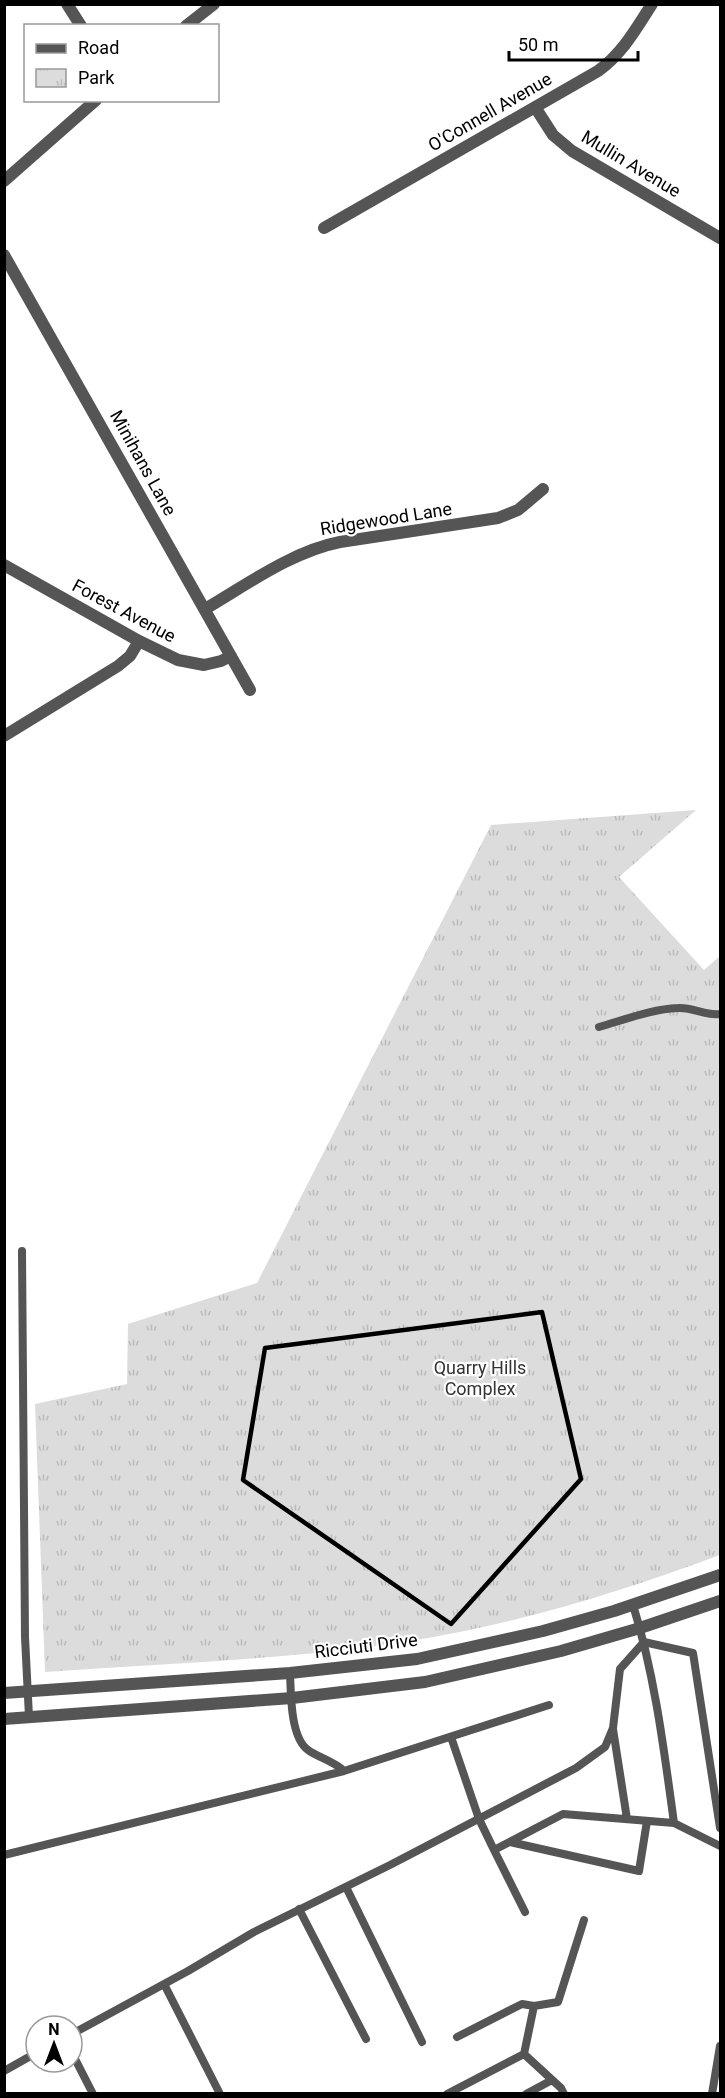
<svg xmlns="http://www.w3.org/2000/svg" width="725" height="2098" font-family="Roboto,sans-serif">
	<defs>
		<pattern id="park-tufts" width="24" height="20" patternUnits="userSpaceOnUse" patternTransform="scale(1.5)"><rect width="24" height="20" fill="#dcdcdc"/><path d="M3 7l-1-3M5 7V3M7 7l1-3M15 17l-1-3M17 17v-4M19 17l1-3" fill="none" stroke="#bbb"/></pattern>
	</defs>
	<rect width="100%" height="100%" fill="#fff"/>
	<path fill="url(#park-tufts)" d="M696,810l-77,67 85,93 16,-14v599c-100,37 -203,69 -309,86 -121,19 -245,22 -366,31l-10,-268 92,-20 1,-60 129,-41 234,-458z"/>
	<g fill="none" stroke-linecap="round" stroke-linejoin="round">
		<path stroke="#555" stroke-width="8" d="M599,1027c25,-7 53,-18 79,-19 15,-1 27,8 42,6
			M22,1251l3,386 4,80
			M633,1605c22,71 31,145 41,218l46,23
			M644,1642l49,11 27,175
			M290,1673c1,20 0,64 18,77 11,8 26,11 36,21
			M613,1729l14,90
			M451,1737l28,82 15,31 69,-36 111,9
			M510,1842l129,29 8,-50
			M494,1850l31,62
			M4,1855l340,-84 205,-66
			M346,1887l76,155
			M299,1909l67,130
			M164,1984l56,110
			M72,2034l116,-63 66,-39 136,-67 186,-97 29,-21 8,-19 7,-59 24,-27
			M457,2037l65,-33 12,2 24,-4 26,-82
			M72,2053l21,41
			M524,2054l37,34 3,6
			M4,2071l32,-18
			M447,2094l77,-40 10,-48
			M526,2094l26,-14
			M712,2094l8,-48"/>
		<path stroke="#555" stroke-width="12" d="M67,4l14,22
			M186,26l28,-22
			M535,107l18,28 19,16 148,87
			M4,181l92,-81
			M324,228l274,-157c24,-17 38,-42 54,-67
			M4,255l246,435
			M4,565l135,76 39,19 26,5 17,-4 10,-5
			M205,609c41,-24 88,-58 135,-67l158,-24 20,-8 25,-21
			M4,736l114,-70 12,-10 9,-15
			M4,1693l286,-20 127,-14 126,-28 71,-20 106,-36
			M4,1719l288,-21 133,-16 136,-31 79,-23 80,-27"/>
	</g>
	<path fill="none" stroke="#000" stroke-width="4.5" stroke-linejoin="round" d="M542,1312l39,167 -130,145 -208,-144 22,-132z"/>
	<g text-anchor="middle" stroke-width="4.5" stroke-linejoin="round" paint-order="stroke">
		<g font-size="18" fill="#000" stroke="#fff">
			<text transform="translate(490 112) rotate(-30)" y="6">O'Connell Avenue</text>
			<text transform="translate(631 164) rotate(31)" y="6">Mullin Avenue</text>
			<text transform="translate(143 463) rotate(61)" y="6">Minihans Lane</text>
			<text transform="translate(386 519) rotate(-9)" y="6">Ridgewood Lane</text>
			<text transform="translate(124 611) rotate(28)" y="6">Forest Avenue</text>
			<text transform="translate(366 1646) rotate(-7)" y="6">Ricciuti Drive</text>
		</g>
		<g font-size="18" fill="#333" stroke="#fff">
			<text x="480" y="1374">Quarry Hills<tspan x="480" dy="21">Complex</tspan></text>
		</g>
	</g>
	<rect width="725" height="2098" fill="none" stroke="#000000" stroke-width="12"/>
	<rect x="24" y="24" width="195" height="78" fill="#ffffff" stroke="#999999" stroke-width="1.5"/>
	<rect x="36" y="44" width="30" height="9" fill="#555555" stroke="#999999" stroke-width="1.5"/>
	<text x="78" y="54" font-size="18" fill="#000000">Road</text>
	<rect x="36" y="69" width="30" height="18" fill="url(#park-tufts)" stroke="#999999" stroke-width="1.5"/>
	<text x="78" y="84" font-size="18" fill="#000000">Park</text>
	<g transform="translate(54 2044)"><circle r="28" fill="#ffffff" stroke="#999999" stroke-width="1.5"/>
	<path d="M0-4.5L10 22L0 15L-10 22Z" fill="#000000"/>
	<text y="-9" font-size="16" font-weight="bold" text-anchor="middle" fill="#000000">N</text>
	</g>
	<path d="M509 51v9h129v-9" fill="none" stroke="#000000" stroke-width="3"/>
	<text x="518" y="51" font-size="18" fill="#000000" stroke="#ffffff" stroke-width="4.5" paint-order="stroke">50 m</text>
</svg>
